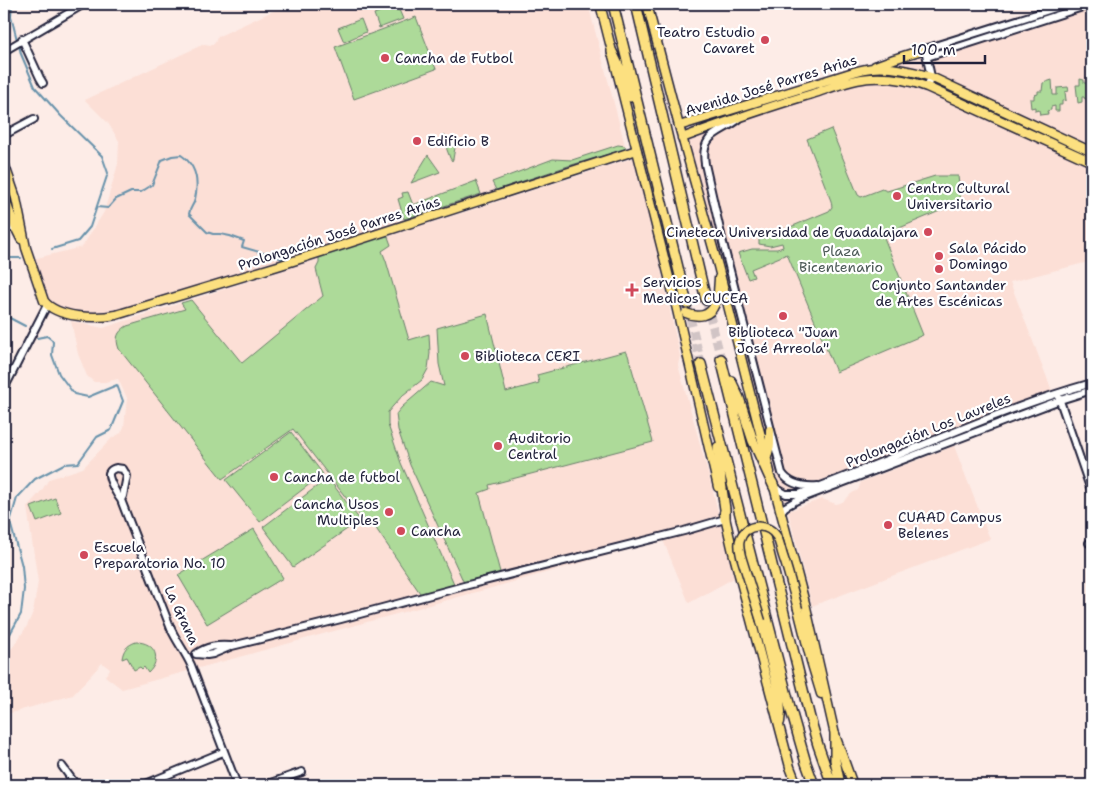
<svg xmlns="http://www.w3.org/2000/svg" width="1096" height="789" font-family="'Shantell Sans',sans-serif">
	<rect width="100%" height="100%" fill="#fdece7"/>
	<filter id="ink" filterUnits="userSpaceOnUse"><feTurbulence type="fractalNoise" baseFrequency=".02" numOctaves="2"/><feDisplacementMap in="SourceGraphic" scale="10" xChannelSelector="R" yChannelSelector="G"/><feConvolveMatrix kernelMatrix="1 2 1 2 8 2 1 2 1" color-interpolation-filters="sRGB"/></filter>
	<g filter="url(#ink)">
		<path fill="#fcdfd6" d="M288,4h300l38,145 -323,104 -65,23 -123,38 -20,1 -41,-7 -7,-8 -14,-41 49,-12 22,-35 14,-48 1,-23 -11,-18 -23,-23 119,-56 7,1 4,-2 2,-6z
			M1083,4h9v257l-82,21 44,114 -271,105 -98,-370z
			M636,157l1,19 4,9 13,53 26,118 -2,9 34,122 22,91 -45,25 -26,-63 -179,50 -362,99 -17,-13 5,-7 -8,-6 -29,32 -69,20v-59l9,-9 14,-21 6,-14 5,-30 -11,-75 15,-17 7,-11 34,-11 29,-30 9,-5 3,-6 3,-29 -9,-19 -13,3h-11l-7,-6 -9,-22 -7,-33 32,7z
			M954,446l36,93 -178,67 -24,-95 34,-12 14,5 4,-1 4,-2 8,-8 6,-3 3,-8z"/>
		<path fill="#adda99" stroke="#687e6a" d="M397,5l6,14 -24,9 -5,-14z
			M416,17l20,52 -82,30 -19,-52z
			M361,19l5,13 -22,10 -6,-14z
			M1080,79l4,1v3h4l1,15 -4,1 -1,-2h-2v5l-4,1 -2,-18h4z
			M1052,80l1,15h4v-7l11,-1 1,4 -4,1 1,8 -4,1v4h-3v6h-4v-5l-4,1v3l-4,1 1,3 -8,1 -1,-5 -4,1v-4l-4,1 -1,-9h4v-4l4,-1v-3h4l1,-8z
			M831,129l27,66 3,2 21,-8 5,2 48,-15h23l3,26 -78,33 40,100 -87,37 -49,-118 -36,15 3,8 -6,2 -10,-26 14,-4h25l6,-2 -1,-4 -12,3 -11,-2v-4l70,-29 3,-4 -1,-6 -24,-62z
			M444,134l6,8h6l-3,17 -1,2 -2,-3 -8,-22z
			M618,145l7,1 1,3 -58,17 -72,24 -4,-8 61,-23 19,1z
			M428,155l12,17 -29,11z
			M476,181l5,13 -77,25 -6,-20 5,-2 -1,-4 6,-1 5,13z
			M387,234l4,11 -9,6 4,10 23,79 20,-6 1,19 -2,16 -6,11 -19,15 -10,11 -5,6v13l13,38 54,123 -33,10 -47,-69 -11,-6 -71,-92 -71,50 -103,-130c-4,-11 -2,-17 8,-23l58,-17 -4,-6 10,-3 51,63 81,-67 -7,-27 3,-6v-7z
			M487,314l19,78 33,-9 -2,-8 89,-24 2,4 25,87 -164,43 1,4 -11,4 22,83 -36,9 -55,-120 -12,-35 -2,-16 6,-7 29,-25 13,4 -5,-22 -2,-36z
			M291,432l32,42 -63,48 -34,-42z
			M328,478l32,42 -67,47 -30,-40z
			M55,498l6,15 -24,9 -6,-15z
			M254,529l29,49 -76,46 -29,-49z
			M136,642c20,0 26,18 12,31l-4,-6 -2,2 -2,-2 -6,3 -7,-13 -5,2c1,-9 5,-14 14,-17z"/>
		<g fill="none" stroke-linecap="round" stroke-linejoin="round">
			<path stroke="#6792ab" stroke-width="2" d="M12,4l-1,12 6,24
				M19,45l2,9 14,33 26,29 41,40 6,17 -18,54 -12,14 -26,8
				M97,207l11,1 8,-9 15,-7h10l11,-7 10,-25 10,-4 9,-1c15,10 18,26 14,44 -1,6 -5,8 -6,15l18,18 6,2h7l10,2 14,5 -2,6 42,12
				M4,258h17
				M4,315l21,11
				M4,642l6,-8 11,-20 3,-25 -2,-23 -12,-44 7,-24 18,-19 29,-15 14,-1 19,-26 14,-7 12,-29 -6,-16 -29,12 -14,-3 -15,-20 -7,-19 1,-13 -1,-2 -5,-4 -10,2"/>
			<path stroke="#d1c4c5" stroke-width="9" stroke-dasharray="9 4.5" stroke-linecap="butt" d="M706,300l15,59
				M687,304l14,60"/>
			<g stroke="#22223b" stroke-width="10">
				<path id="minor" d="M22,39l18,39 3,5
					M4,51l80,-47
					M927,57l165,-53
					M927,87l4,-10 -6,-28 143,-45
					M739,119c-19,15 -39,14 -34,45l18,79 59,230c8,12 23,14 36,13
					M4,135l30,-16
					M4,227l14,2
					M4,389l43,-84
					M1059,398l33,95
					M774,487l12,7h13c98,-35 193,-83 293,-111
					M121,500l2,-4 4,-20 -4,-7 -7,-1c-3,1 -5,1 -7,5 -1,6 8,22 12,27l50,129c6,13 14,23 20,36l46,120
					M781,512l4,-5 12,-7 263,-100 32,-10
					M1089,543l3,-1
					M196,654l11,1 6,-1 19,-8 109,-27 123,-33 220,-55 41,-12
					M196,654c11,-8 21,-9 35,-8
					M62,766l14,19
					M143,785l80,-33
					M265,785l37,-13"/>
			</g>
			<g stroke="#22223b" stroke-width="11">
				<path id="major" d="M600,4l74,293 44,190
					M647,4l32,122 39,140 52,206
					M875,66l19,-7 31,-10
					M679,126l165,-51c9,-3 19,-6 28,-7 20,-2 40,3 59,9l161,75
					M682,138c43,-16 86,-31 130,-44 19,-6 39,-15 59,-16 19,-1 38,2 56,9l165,75
					M4,163l12,35 10,50 18,53c13,17 52,18 72,14l165,-50 356,-115
					M4,197l12,32 5,10
					M715,304l3,-11 1,-15
					M767,457l3,-12v-15
					M773,483l32,120 30,132 18,50
					M724,513l9,39 57,215 7,18
					M798,609l13,52 10,33
					M761,621l19,78 1,13 -1,10"/>
			</g>
			<g stroke="#22223b" stroke-width="12">
				<path id="highway" d="M613,4l74,300
					M636,4l70,296
					M612,52l9,19 9,26
					M721,359l89,359 8,27 14,40
					M701,364l89,343 16,56 8,22
					M731,381l8,17 14,43 21,46
					M718,447l3,35 4,27v10
					M835,735v25l5,25"/>
			</g>
			<use href="#minor" stroke="#fff" stroke-width="6"/>
			<use href="#major" stroke="#fce080" stroke-width="8"/>
			<use href="#highway" stroke="#fce080" stroke-width="9"/>
			<g stroke="#22223b" stroke-width="11" stroke-linecap="butt">
				<path id="major-bridge" d="M686,313c11,5 24,4 29,-9
					M761,621l-20,-65c-1,-5 -3,-11 -1,-16 5,-17 28,-18 37,-3 3,6 4,13 6,19 6,17 10,35 15,53"/>
			</g>
			<use href="#major-bridge" stroke="#fce080" stroke-width="8"/>
		</g>
	</g>
	<g fill="#d1495b" stroke="#fff" stroke-width="2">
		<circle cx="765" cy="40" r="5"/>
		<circle cx="385" cy="58" r="5"/>
		<circle cx="417" cy="141" r="5"/>
		<circle cx="897" cy="196" r="5"/>
		<circle cx="928" cy="232" r="5"/>
		<circle cx="939" cy="256" r="5"/>
		<circle cx="939" cy="269" r="5"/>
		<path d="M629.5 282.5h5v5h5v5h-5v5h-5v-5h-5v-5h5z"/>
		<circle cx="783" cy="316" r="5"/>
		<circle cx="465" cy="356" r="5"/>
		<circle cx="498" cy="446" r="5"/>
		<circle cx="274" cy="477" r="5"/>
		<circle cx="389" cy="512" r="5"/>
		<circle cx="888" cy="525" r="5"/>
		<circle cx="401" cy="531" r="5"/>
		<circle cx="84" cy="555" r="5"/>
	</g>
	<g text-anchor="middle" stroke-width="4.5" stroke-linejoin="round" paint-order="stroke">
		<g font-size="14" fill="#22223b" stroke="#fff" text-anchor="start">
			<text x="755" y="37" text-anchor="end">Teatro Estudio<tspan x="755" dy="16">Cavaret</tspan></text>
			<text x="395" y="63">Cancha de Futbol</text>
			<text x="427" y="146">Edificio B</text>
			<text x="907" y="193">Centro Cultural<tspan x="907" dy="16">Universitario</tspan></text>
			<text x="918" y="237" text-anchor="end">Cineteca Universidad de Guadalajara</text>
			<text x="949" y="253">Sala Pácido<tspan x="949" dy="16">Domingo</tspan></text>
			<text x="643" y="287">Servicios<tspan x="643" dy="16">Medicos CUCEA</tspan></text>
			<text x="939" y="290" text-anchor="middle">Conjunto Santander<tspan x="939" dy="16">de Artes Escénicas</tspan></text>
			<text x="783" y="337" text-anchor="middle">Biblioteca "Juan<tspan x="783" dy="16">José Arreola"</tspan></text>
			<text x="475" y="361">Biblioteca CERI</text>
			<text x="508" y="443">Auditorio<tspan x="508" dy="16">Central</tspan></text>
			<text x="284" y="482">Cancha de futbol</text>
			<text x="379" y="509" text-anchor="end">Cancha Usos<tspan x="379" dy="16">Multiples</tspan></text>
			<text x="898" y="522">CUAAD Campus<tspan x="898" dy="16">Belenes</tspan></text>
			<text x="411" y="536">Cancha</text>
			<text x="94" y="552">Escuela<tspan x="94" dy="16">Preparatoria No. 10</tspan></text>
		</g>
		<g font-size="14" fill="#22223b" stroke="#fff">
			<text transform="translate(771 85) rotate(-17)" y="5">Avenida José Parres Arias</text>
			<text transform="translate(339 233) rotate(-18)" y="5">Prolongación José Parres Arias</text>
			<text transform="translate(928 430) rotate(-22)" y="5">Prolongación Los Laureles</text>
			<text transform="translate(182 615) rotate(65)" y="5">La Grana</text>
		</g>
		<g font-size="14" fill="#4c5957" stroke="#fff">
			<text x="841" y="256">Plaza<tspan x="841" dy="16">Bicentenario</tspan></text>
		</g>
	</g>
	<rect width="1096" height="789" fill="none" stroke="#fff" stroke-width="20"/>
	<rect x="10" y="10" width="1076" height="769" fill="none" stroke="#22223b" stroke-width="2" filter="url(#ink)"/>
	<path d="M904 55v8h81v-8" fill="none" stroke="#22223b" stroke-width="2.5"/>
	<text x="911" y="55" font-size="15" fill="#22223b" stroke="#ffffff" stroke-width="4" paint-order="stroke">100 m</text>
</svg>
